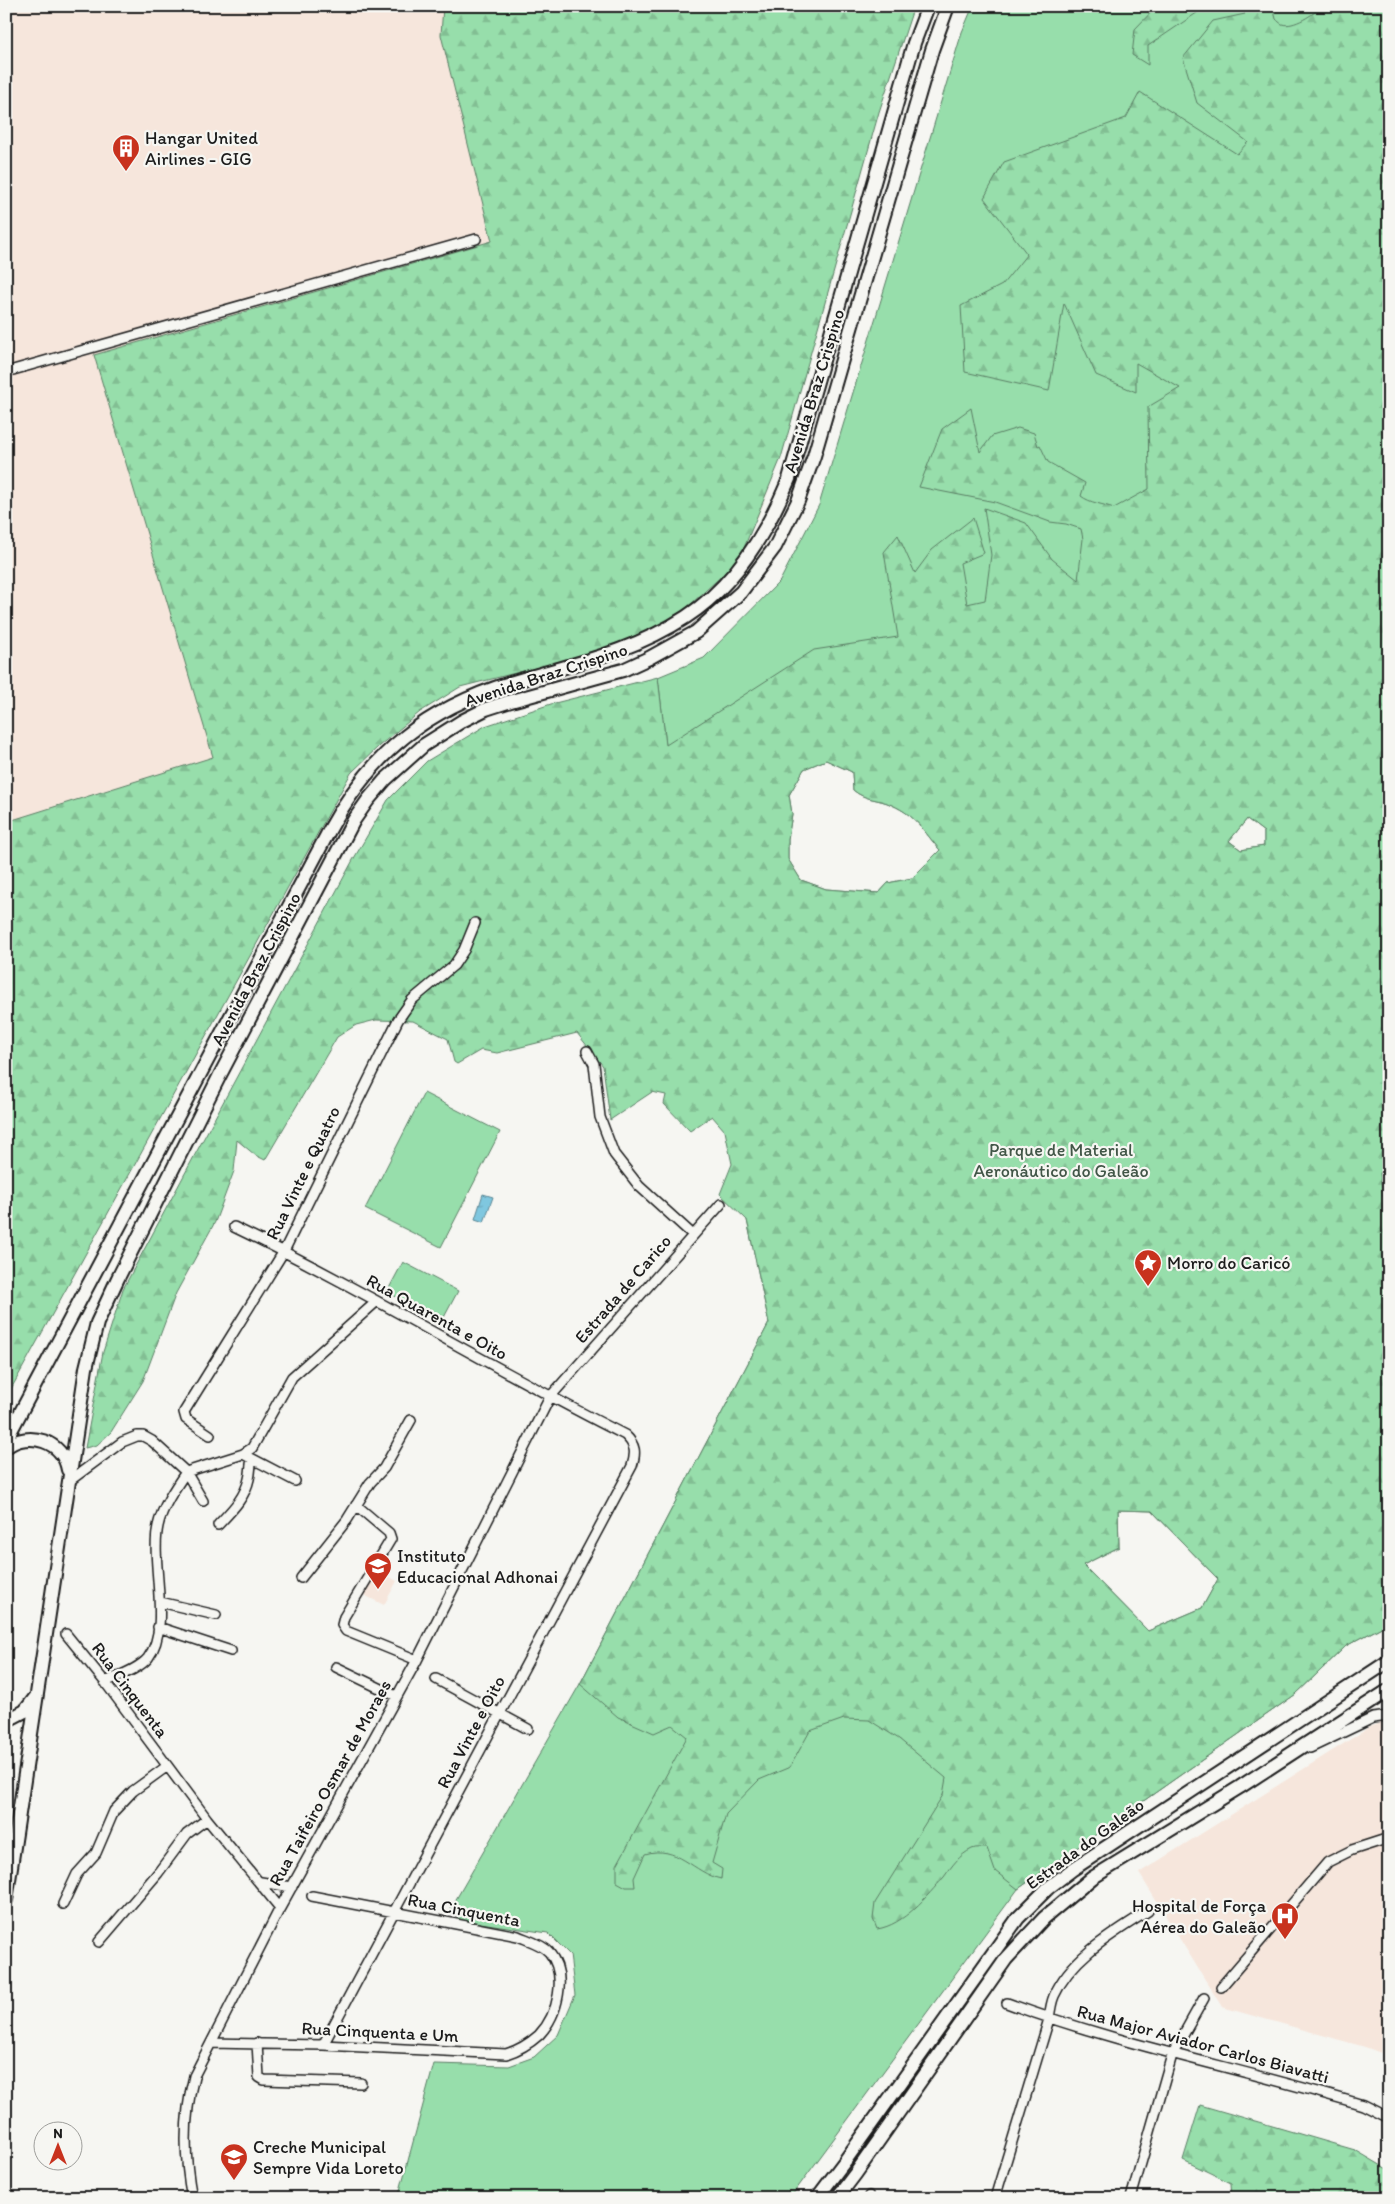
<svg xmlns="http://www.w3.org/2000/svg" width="1395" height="2204" font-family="Itim,sans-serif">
	<defs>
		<pattern id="forest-firs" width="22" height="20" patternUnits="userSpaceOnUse" patternTransform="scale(1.25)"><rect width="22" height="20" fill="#97deab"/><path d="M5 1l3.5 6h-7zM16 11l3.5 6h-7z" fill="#82be93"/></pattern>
		<pattern id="water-ripples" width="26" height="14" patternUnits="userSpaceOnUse" patternTransform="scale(1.25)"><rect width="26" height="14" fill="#7fc7df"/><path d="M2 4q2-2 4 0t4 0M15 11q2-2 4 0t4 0" fill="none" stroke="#6daabf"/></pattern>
	</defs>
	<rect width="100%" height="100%" fill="#f6f6f2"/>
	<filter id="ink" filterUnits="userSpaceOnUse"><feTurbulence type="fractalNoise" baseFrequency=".02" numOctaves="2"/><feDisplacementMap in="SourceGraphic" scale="10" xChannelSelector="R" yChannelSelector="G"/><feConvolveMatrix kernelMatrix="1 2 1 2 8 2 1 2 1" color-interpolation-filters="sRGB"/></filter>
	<g filter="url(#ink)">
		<path fill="#f6e6dc" d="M6,6h908l-35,106 -98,346 -23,59 -249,156 -49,14 -40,25 -41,34 -28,27 -345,625z
			M375,1569l22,12 -13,24 -22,-11z
			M1389,1720v336l-24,-9 -143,-40 -83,-134 231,-146z"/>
		<path fill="#97deab" stroke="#5a7d64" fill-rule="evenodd" d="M973,6h416v1162l-9,5 3,24h6v426l-43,23 -50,48 -278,195 -228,309h-392l36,-134 75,2 25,-9 24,-22 17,-40 -5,-40 -22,-22 -88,-13 -9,-12 129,-224 189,-361 -22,-103 -81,-474 -8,-69 46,-19 76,-77 39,-76 143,-473zM826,760l26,12 1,18c13,11 25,8 39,15 25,11 31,26 48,45l-28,28 -24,5 -9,10 -53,-4 -25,-9 -13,-21v-20l4,-25 -3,-19 15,-26zM1247,819l17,13v14l-23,4 -12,-9zM1118,1510l34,1 66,68 -16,29 -54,23 -65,-66 36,-18z
			M424,1093l76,39 -59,115 -76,-38z
			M403,1262l55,29 -16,30 -55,-29z"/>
		<path fill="url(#forest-firs)" stroke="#5a7d64" fill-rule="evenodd" d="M443,6h471l-35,106 -98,346 -42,102 -60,55 -68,34 -151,38 -40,25 -41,34 -28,27 -345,625v-576l207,-65 -119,-402 398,-114 -51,-206z
			M1157,6h50l-59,40v19l-16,-10 3,-26z
			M1237,6h42l-5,5 2,8c2,2 4,4 6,5 11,4 33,-10 39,-18h68v1162l-9,5 3,24h6v426l-43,23 -50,48 -278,195 -23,-18 -8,-23c-5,0 -11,-1 -15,1 -13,6 -20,17 -28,28 -17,19 -40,48 -67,52l-4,-10 2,-16 68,-108 3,-17 -47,-39 -30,-19 -25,-1 -34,12 -20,36 -31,13 -33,34 -14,49 10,6 -1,10c-28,-6 -43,-35 -76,-25l-11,24 1,9h-9l-9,-5v-17l70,-128 -15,-12 -18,8 -36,-16 -38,-33 189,-361 -22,-103 -27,-26 12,-30 -7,-33 -13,-15 -22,15 -26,-27 2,-9 -14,-3 -42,28 -7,-54 -26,-33 -80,20 -16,-3 -24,14 -3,-2 -6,-23 -35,-18 -37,-1 -20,5 -19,12 -72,123 -10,-5 -18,-15 -3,31 -19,51 -39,71 -33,88 -32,51 -14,13 -12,3 18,-96 20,-63 230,-429 35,-60 39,-39 58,-35 66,-22 107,-27 8,68 148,-95 84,-13 -14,-85 14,-17 17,38 17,-23 41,-32 11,35 -24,10 7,41 18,-4 6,-45 -7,-47 42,15 26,36 26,21 5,-41 -2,-10 -15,-5 -16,-2 -55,-20 -76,-15 23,-58 29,-21 9,44 12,-16 26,-8 16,5 4,13 2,-1 8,17 37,21 -4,13c9,7 22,8 33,12l35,-19 -1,-82 32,-19 -44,-25v29l-40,-17 -32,-72 -15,88 -84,-19 -4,-66 41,-21 25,-31 -43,-56 20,-36 122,-44 14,-26 97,62 11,-12 -51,-39 -14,-45 30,-37 32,-7zM826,760l26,12 1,18c13,11 25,8 39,15 25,11 31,26 48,45l-28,28 -24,5 -9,10 -53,-4 -25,-9 -13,-21v-20l4,-25 -3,-19 15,-26zM1247,819l17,13v14l-23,4 -12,-9zM1118,1510l34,1 66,68 -16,29 -54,23 -65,-66 36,-18z
			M1200,2105l155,45 34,20v28h-157l-1,-15 -48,-23z"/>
		<path fill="url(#water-ripples)" stroke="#578391" d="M483,1194l10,3 -9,25 -9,-3z"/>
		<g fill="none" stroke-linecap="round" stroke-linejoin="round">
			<g stroke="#1c1c1c" stroke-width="12">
				<path id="street" d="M6,372l470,-133
					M587,1051l7,13 6,53 14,37 25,32 54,49
					M234,1227c133,64 259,142 391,208 11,10 11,18 7,31l-309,579
					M210,1435l-24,-16 -2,-7 100,-161 114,-231 14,-20 42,-35 10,-15 11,-27
					M243,1454l9,-6 40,-71 84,-75
					M68,1482l54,-40 15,-6h6l9,5 34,31c-11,16 -24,35 -28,54 -8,37 14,101 -10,132 -9,11 -30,18 -43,24
					M203,1501l-17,-29 57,-18 52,27
					M356,1505l33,28 2,6 -47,78 -2,8 4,6 71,29
					M218,1525c13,-14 27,-27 31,-46 2,-7 1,-13 3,-20
					M301,1578l46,-58 23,-37 14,-15 27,-48
					M160,1602l56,13
					M158,1627l73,24
					M66,1634l39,48 102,137 73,89
					M336,1667l60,29
					M436,1679l92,50
					M1310,1748l63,-30 16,-2
					M261,1882l31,5
					M63,1904l14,-30 19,-21 18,-42 19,-20 33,-24
					M99,1942l59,-69 29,-39 20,-15
					M1221,1987l107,-125 24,-12 37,-12
					M1007,2003c116,43 238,66 356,102l26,13
					M211,2043l112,2 183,9c13,-4 23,-10 33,-19 19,-20 29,-60 10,-83 -7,-8 -22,-12 -31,-16l-206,-40
					M257,2043l2,34 5,3 97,3
					M192,2198c-8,-40 -8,-83 2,-122l86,-168 137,-248 133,-263 171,-193
					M869,2198v-2
					M995,2198l54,-179c1,-8 2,-16 5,-23 17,-39 60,-63 94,-85
					M1131,2198l41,-143 32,-57"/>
			</g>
			<g stroke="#1c1c1c" stroke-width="16">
				<path id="secondary" d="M6,1440l324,-611c42,-77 97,-120 180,-146 62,-19 121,-30 176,-66 49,-32 81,-85 103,-138l125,-436 14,-37
					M6,1447c23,-17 57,-6 62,23
					M6,1721l19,-10 10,-13
					M6,1900l80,-532 11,-45 21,-45 102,-203 134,-255 14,-20 17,-20 39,-35 38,-24 24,-12 25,-8 112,-31 26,-12 47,-26 45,-40 34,-45 23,-46 16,-45 118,-406 16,-44
					M817,2198l28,-37 173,-243 30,-30 25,-19 316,-208
					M837,2198l19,-25 150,-214 38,-41 48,-40 148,-91 149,-97"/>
			</g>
			<use href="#street" stroke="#f6f6f2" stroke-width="9"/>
			<use href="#secondary" stroke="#f6f6f2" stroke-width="12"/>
		</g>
	</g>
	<defs>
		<g id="building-pin" transform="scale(1.4375)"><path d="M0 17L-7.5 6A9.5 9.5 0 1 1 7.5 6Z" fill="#c8321e" stroke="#f6f6f2"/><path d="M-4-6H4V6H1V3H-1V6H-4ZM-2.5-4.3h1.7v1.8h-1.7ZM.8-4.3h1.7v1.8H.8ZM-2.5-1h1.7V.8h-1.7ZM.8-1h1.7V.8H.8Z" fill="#fff"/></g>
		<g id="sight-pin" transform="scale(1.4375)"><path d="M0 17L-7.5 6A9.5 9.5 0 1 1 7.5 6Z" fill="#c8321e" stroke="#f6f6f2"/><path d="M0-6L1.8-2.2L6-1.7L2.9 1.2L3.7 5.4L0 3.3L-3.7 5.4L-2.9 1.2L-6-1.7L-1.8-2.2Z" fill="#fff"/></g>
		<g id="school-pin" transform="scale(1.4375)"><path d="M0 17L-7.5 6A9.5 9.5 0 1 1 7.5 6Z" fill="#c8321e" stroke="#f6f6f2"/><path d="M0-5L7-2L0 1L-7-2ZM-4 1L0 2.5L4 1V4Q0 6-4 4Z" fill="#fff"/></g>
		<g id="hospital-pin" transform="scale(1.4375)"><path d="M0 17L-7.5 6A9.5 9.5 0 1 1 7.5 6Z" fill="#c8321e" stroke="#f6f6f2"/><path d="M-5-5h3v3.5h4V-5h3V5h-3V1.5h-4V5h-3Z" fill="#fff"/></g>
	</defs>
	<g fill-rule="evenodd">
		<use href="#building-pin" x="126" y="148"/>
		<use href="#sight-pin" x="1148" y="1263"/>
		<use href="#school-pin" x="378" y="1566"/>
		<use href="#hospital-pin" x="1285" y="1916"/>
		<use href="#school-pin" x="234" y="2157"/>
	</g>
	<g text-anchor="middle" stroke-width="4.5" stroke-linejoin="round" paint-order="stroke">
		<g font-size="18" fill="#1c1c1c" stroke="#f6f6f2" text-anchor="start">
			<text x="145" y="144">Hangar United<tspan x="145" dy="21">Airlines - GIG</tspan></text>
			<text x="1167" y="1269">Morro do Caricó</text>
			<text x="397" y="1562">Instituto<tspan x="397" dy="21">Educacional Adhonai</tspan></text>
			<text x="1266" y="1912" text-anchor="end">Hospital de Força<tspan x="1266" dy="21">Aérea do Galeão</tspan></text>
			<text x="253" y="2153">Creche Municipal<tspan x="253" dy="21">Sempre Vida Loreto</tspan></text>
		</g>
		<g font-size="18" fill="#1c1c1c" stroke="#f6f6f2">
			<text transform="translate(814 391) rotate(-73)" y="6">Avenida Braz Crispino</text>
			<text transform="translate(546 675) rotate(-18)" y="6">Avenida Braz Crispino</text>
			<text transform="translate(256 969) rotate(-62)" y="6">Avenida Braz Crispino</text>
			<text transform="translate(303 1173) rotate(-64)" y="6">Rua Vinte e Quatro</text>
			<text transform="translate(623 1289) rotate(-49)" y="6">Estrada de Carico</text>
			<text transform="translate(437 1317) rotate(29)" y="6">Rua Quarenta e Oito</text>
			<text transform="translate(130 1690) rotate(53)" y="6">Rua Cinquenta</text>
			<text transform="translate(471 1732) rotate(-62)" y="6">Rua Vinte e Oito</text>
			<text transform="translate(330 1783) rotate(-61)" y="6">Rua Taifeiro Osmar de Moraes</text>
			<text transform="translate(1085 1844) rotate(-36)" y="6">Estrada do Galeão</text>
			<text transform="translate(464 1910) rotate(11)" y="6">Rua Cinquenta</text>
			<text transform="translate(380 2032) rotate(3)" y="6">Rua Cinquenta e Um</text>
			<text transform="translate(1203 2044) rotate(15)" y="6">Rua Major Aviador Carlos Biavatti</text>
		</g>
		<g font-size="18" fill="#415647" stroke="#f6f6f2">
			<text x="1061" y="1156">Parque de Material<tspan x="1061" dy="21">Aeronáutico do Galeão</tspan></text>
		</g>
	</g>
	<rect width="1395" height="2204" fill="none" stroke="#f6f6f2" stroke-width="25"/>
	<rect x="12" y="12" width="1370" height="2179" fill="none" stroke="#1c1c1c" stroke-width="2" filter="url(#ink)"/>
	<g transform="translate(58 2146)"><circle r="24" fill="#f6f6f2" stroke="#9f9f9c"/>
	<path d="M0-4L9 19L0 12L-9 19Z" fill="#c8321e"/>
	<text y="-8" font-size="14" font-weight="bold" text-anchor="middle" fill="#1c1c1c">N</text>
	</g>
</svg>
